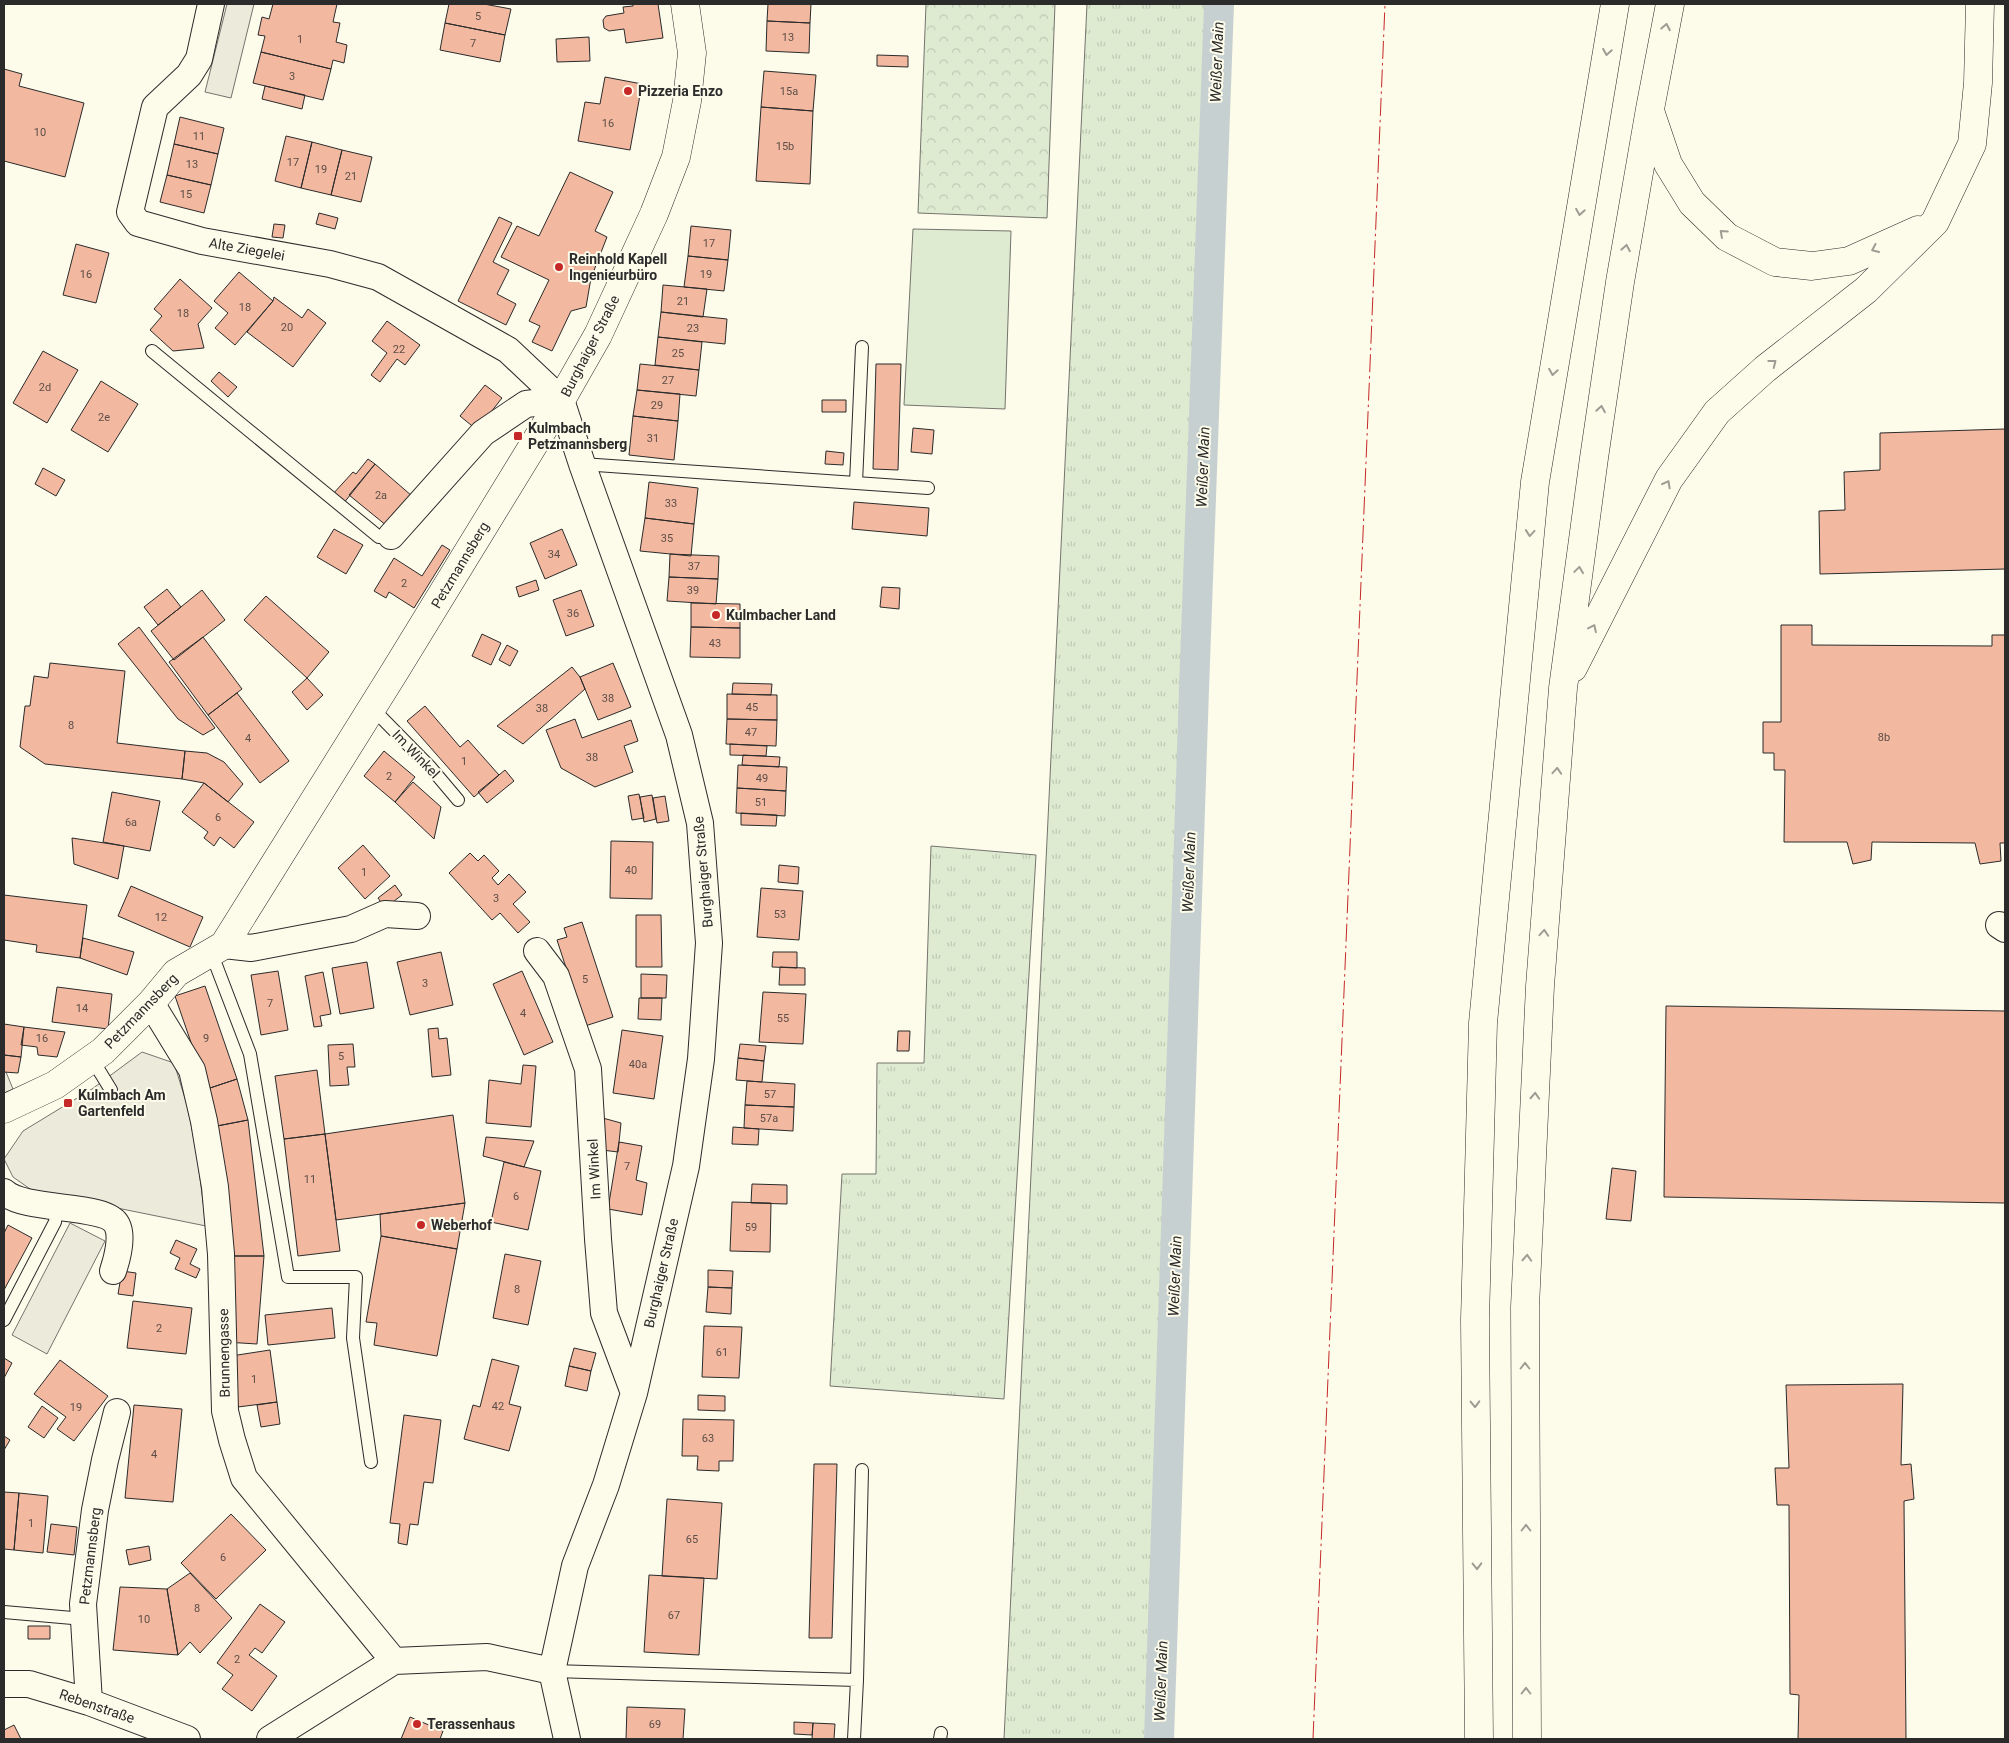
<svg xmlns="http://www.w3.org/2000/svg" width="2009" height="1743" font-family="Roboto,sans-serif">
	<defs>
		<pattern id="grass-tufts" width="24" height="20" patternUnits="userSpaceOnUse" patternTransform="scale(1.25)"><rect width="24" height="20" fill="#deebd1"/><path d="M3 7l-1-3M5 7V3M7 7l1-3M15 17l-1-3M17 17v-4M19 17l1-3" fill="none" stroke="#bfcab4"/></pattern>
		<pattern id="forest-crowns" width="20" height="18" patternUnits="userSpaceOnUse" patternTransform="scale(1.25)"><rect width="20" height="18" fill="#deebd1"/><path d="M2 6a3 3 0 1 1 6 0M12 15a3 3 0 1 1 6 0" fill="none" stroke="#bfcab4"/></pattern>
	</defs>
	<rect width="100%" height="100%" fill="#fdfbea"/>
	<path fill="url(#grass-tufts)" stroke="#74746e" d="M1087,4h124l-54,1735h-153z
		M931,846l105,9 -32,544 -174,-13 12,-212h34l1,-111h47z"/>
	<path fill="url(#forest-crowns)" stroke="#74746e" d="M926,4h129l-8,214 -129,-5z"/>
	<path fill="#deebd1" stroke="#74746e" d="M913,229l98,2 -6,178 -101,-4z"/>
	<path fill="#eceadb" stroke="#74746e" d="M227,4h27l-23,94 -26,-6z
		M142,1052l32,11 14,45 10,54 8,64 -173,-35 -20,-14 -9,-18 19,-28 69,-42z
		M4,1072h2l7,17 -9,4z
		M70,1223l35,18 -58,113 -35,-19z"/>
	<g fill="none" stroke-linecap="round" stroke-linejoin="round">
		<path stroke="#c7d0d0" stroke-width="30" d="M1159,1739l35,-1050 25,-685"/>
	</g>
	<path fill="#f2b8a0" stroke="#2b2b2b" d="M273,4h64l-4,18 7,1 -4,19 11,3 -3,18 -11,-3 -2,9 -70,-17 4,-16 -7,-1 4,-18 7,2z
		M449,4h35l27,5 -6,26 -60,-12z
		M633,4h25l5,34 -37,5 -2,-14 -15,2 -5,-3 -1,-8 3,-4 18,-3 -1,-6 10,-1z
		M768,4h43l-1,19 -43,-2z
		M767,21l43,2 -1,30 -43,-2z
		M445,23l60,12 -5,27 -60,-12z
		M589,37l1,24 -33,1 -1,-23z
		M261,52l70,17 -8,31 -70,-17z
		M877,55l31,1v11l-31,-1z
		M4,69l18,5 -3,12 65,17 -19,74 -61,-16z
		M764,71l52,4 -3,36 -52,-4z
		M605,77l37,7 -12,66 -52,-9 7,-39 15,2z
		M265,86l40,9 -3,14 -40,-10z
		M761,107l52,4 -3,73 -54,-3z
		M180,117l44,11 -6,26 -44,-10z
		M286,136l26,6 -11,46 -26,-7z
		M312,142l30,8 -11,45 -30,-7z
		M174,144l44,10 -7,31 -44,-10z
		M342,150l30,7 -11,45 -30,-7z
		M570,172l43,20 -18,39 12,6 -16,41 -5,29 -15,4 -19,40 -20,-9 8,-16 -11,-5 20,-41 -48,-23 16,-31 22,10z
		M167,175l44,10 -7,28 -44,-11z
		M319,213l19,5 -3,11 -19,-5z
		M499,217l13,6 -19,39 16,8 -12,24 19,10 -10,21 -48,-24z
		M274,224l11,1 -2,13 -11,-1z
		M691,226l40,4 -3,30 -40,-4z
		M76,244l33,9 -13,50 -33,-8z
		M688,256l40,4 -4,31 -40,-4z
		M239,272l34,29 -38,44 -20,-17 13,-15 -14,-12z
		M180,279l32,29 -14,16 6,24 -31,3 -23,-21 12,-14 -8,-7z
		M663,285l44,4 -4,28 -42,-5z
		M274,297l28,21 6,-9 18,14 -33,44 -46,-35 26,-31z
		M661,312l66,7 -2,25 -67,-7z
		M387,321l33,24 -15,20 -8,-6 -17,23 -9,-7 16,-22 -15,-12z
		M658,337l44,5 -3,28 -44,-5z
		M43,351l35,19 -31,53 -34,-20z
		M640,364l59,6 -3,26 -59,-6z
		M876,364h25l-3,106 -25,-1z
		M219,372l18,15 -9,10 -17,-16z
		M101,381l37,23 -30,48 -37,-22z
		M485,385l17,13 -25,32 -17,-14z
		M637,390l43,4 -2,27 -45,-5z
		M822,400h24v12h-24z
		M633,416l45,5 -4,39 -45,-5z
		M913,428l21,2 -2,24 -21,-2z
		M2005,429v140l-185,5 -1,-63 26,-1 -1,-38 36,-2v-37z
		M826,451l18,2 -1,12 -18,-1z
		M368,459l7,5 -32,40 -11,-9 21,-23 3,2z
		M375,464l37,32 -25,30 -38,-31z
		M43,468l22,12 -9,16 -21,-12z
		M649,482l49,6 -4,36 -49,-6z
		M854,502l75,6 -2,28 -75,-7z
		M645,518l49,6 -3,32 -51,-5z
		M334,529l29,16 -17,29 -29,-17z
		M562,529l15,36 -32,14 -15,-36z
		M442,545l8,5 -36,58 -25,-16 -3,6 -12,-7 20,-33 28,18z
		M670,554l49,2 -1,23 -49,-2z
		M669,577l49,2 -2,25 -49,-3z
		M536,580l3,10 -20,7 -3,-10z
		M882,587l18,1 -1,21 -19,-2z
		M167,589l14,18 -23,18 -14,-18z
		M202,590l23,30 -51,40 -23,-29z
		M581,590l13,36 -28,10 -13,-36z
		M266,596l63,56 -22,26 -63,-58z
		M691,603l49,1v24l-49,-1z
		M1781,625h31v20l180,1v-11h13v208h-5l1,18 -21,3 -5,-21 -103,-1 -1,18 -18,4 -6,-22h-63l1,-72h-11v-17h-11v-31h18z
		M139,627l76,101 -12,7 -25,-16 -60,-75z
		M691,627l49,1v30l-50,-1z
		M482,634l19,9 -10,22 -19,-9z
		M203,637l39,52 -34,26 -39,-53z
		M507,645l11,6 -8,15 -11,-6z
		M50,663l75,8 -8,72 68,8 -3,28 -137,-15 -25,-17 5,-41h5l4,-30 14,2z
		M613,663l18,44 -33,13 -18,-43z
		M572,667l8,10 5,12 -62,55 -26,-18z
		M307,678l16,17 -16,15 -15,-18z
		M733,683l39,1 -1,11 -39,-1z
		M237,693l52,68 -29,22 -52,-68z
		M727,694l50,1v25l-50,-1z
		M425,706l35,41 8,-7 31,35 -25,22 -67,-76z
		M575,719l7,19 49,-18 7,21 -14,5 9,26 -38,15 -34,-19 -15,-38z
		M727,719l50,1 -1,26 -50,-2z
		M730,744l37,2 -1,10 -36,-1z
		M185,751l22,2 17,9 19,22 -15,18 -24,-19 -22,-4z
		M384,751l31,26 -20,25 -31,-26z
		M743,755l37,2 -1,10 -37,-2z
		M738,765l49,2 -1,24 -49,-3z
		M505,770l9,11 -27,22 -9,-11z
		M413,782l28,25 -7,32 -39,-37z
		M204,783l50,39 -20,26 -14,-11 -6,9 -10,-8 4,-6 -26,-20z
		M737,788l49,3 -1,25 -49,-3z
		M112,792l48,9 -10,50 -47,-9z
		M639,794l5,24 -12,2 -4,-24z
		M652,795l4,24 -12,3 -4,-25z
		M665,796l4,25 -12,2 -4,-25z
		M741,813l36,2 -1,11 -35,-1z
		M72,838l52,8 -6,33 -44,-15z
		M611,841l42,1 -1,57 -42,-1z
		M363,845l27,31 -25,23 -27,-31z
		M470,853l8,8 6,-6 15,16 -7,7 6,7 11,-11 17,18 -13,12 17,18 -12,11 -18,-20 -8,7 -43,-47z
		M779,865l20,2 -1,17 -20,-2z
		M395,885l7,10 -17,13 -7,-10z
		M131,886l72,31 -13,30 -72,-31z
		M761,888l42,3 -4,49 -42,-3z
		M4,895l83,10 -7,53 -44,-6 1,-7 -33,-5z
		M636,915h25l1,52h-26z
		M582,922l31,95 -28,9 -28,-86 10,-3 -3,-9z
		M83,938l51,14 -7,23 -47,-17z
		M441,952l12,53 -43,10 -13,-53z
		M773,952h24v16l-25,-1z
		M367,962l7,46 -34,6 -8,-46z
		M780,967l25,1v17h-26z
		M278,971l10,59 -27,5 -10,-60z
		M522,971l31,71 -29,13 -31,-71z
		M323,972l8,42 -11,2 2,10 -8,1 -9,-51z
		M641,974l26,1 -1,23h-25z
		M205,986l32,93 -30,10 -32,-93z
		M57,987l55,7 -4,35 -56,-7z
		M763,992l43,2 -3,50 -44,-2z
		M639,998h23l-1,22 -23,-1z
		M1666,1006l339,5v192l-341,-6z
		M4,1024l20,3 -3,30 -17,-2z
		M24,1027l41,5 -8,25 -19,-2 -1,-8 -16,-2z
		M438,1028l1,11 8,-1 4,37 -19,2 -4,-48z
		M622,1030l41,6 -9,63 -41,-6z
		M898,1031h12l-1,20h-12z
		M353,1044l2,23h-8l2,18 -19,1 -2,-41z
		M740,1044l26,2 -2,15 -26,-3z
		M4,1055l17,2 -3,16 -14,-1z
		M738,1058l26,3 -2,21 -26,-2z
		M523,1065l13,1 -5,61 -45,-4 3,-43 32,4z
		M317,1070l8,64 -41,5 -9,-63z
		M237,1079l11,41 -31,6 -10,-37z
		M747,1081l48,3 -1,23 -49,-2z
		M745,1105l49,2 -1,24 -49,-3z
		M453,1115l12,88 -129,17 -11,-86z
		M599,1117l22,6 -3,29 -16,-2z
		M248,1120l16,136h-32l-15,-130z
		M733,1127l26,2 -1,16 -26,-1z
		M325,1134l15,117 -42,5 -14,-117z
		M486,1137l48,4 -10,26 -41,-11z
		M619,1142l23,4 -6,34 11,3 -5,32 -34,-6z
		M504,1162l37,9 -13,59 -37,-8z
		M1612,1168l24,3 -5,50 -25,-2z
		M752,1184l35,1v19l-36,-1z
		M732,1202l39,1 -1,49 -40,-1z
		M465,1203l-8,46 -76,-13 -1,-22z
		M8,1225l24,13 -28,52v-57z
		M381,1236l76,13 -20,107 -63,-11 3,-22 -11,-1z
		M176,1240l21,9 -7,15 10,5 -4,9 -21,-9 5,-11 -10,-5z
		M505,1254l36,7 -13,64 -35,-7z
		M232,1256h32l-7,88 -32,-2z
		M708,1270l25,1 -1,17 -24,-1z
		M122,1271l14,2 -3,23 -15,-2z
		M708,1287l24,1 -1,26 -25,-2z
		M133,1301l59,7 -6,46 -59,-6z
		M332,1308l3,30 -67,7 -3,-30z
		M704,1326l38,1 -3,51 -37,-1z
		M574,1348l22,5 -5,18 -22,-5z
		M270,1350l7,52 -39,5 -7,-51z
		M4,1358l8,5 -8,15z
		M492,1359l27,7 -10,38 12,3 -12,44 -45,-12 9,-34 7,2z
		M60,1360l48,36 -34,45 -17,-12 9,-12 -32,-23z
		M569,1366l22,5 -4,20 -22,-5z
		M1903,1384l-2,81 10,-1 3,35 -10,2 2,238h-108l1,-44 -9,-1 -1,-189h-12l-2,-37h14l-3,-83z
		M698,1395l27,1v15l-27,-1z
		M277,1402l3,22 -19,3 -4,-22z
		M134,1405l48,4 -9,93 -48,-4z
		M42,1406l16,12 -14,20 -16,-11z
		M404,1415l37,5 -8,63 -9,-1 -6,43 -8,-1 -3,21 -9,-2 2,-19 -10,-1z
		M683,1419l51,1 -1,41h-14v10l-22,-1 1,-14h-16z
		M4,1436l6,4 -6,10z
		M814,1464h23l-5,174h-23z
		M4,1492l15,1 -5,57 -10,-1z
		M19,1493l29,3 -5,57 -29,-3z
		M667,1499l55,4 -5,76 -55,-3z
		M231,1514l35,36 -50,49 -35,-36z
		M51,1524l26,3 -3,28 -27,-3z
		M149,1546l2,14 -22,5 -3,-15z
		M190,1573l42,45 -32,35 -10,-11 -12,13 -11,-66z
		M649,1575l55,3 -5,77 -55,-3z
		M120,1587l47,2 11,66 -65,-5z
		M260,1604l25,18 -23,31 -7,-5 -6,7 28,21 -25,35 -30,-22 11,-14 -16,-12z
		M28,1626h22v13h-22z
		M627,1707l58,2 -2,30h-57z
		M410,1717l33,14 -3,8h-39z
		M794,1722l19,1 -1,12 -18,-1z
		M813,1723l22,1 -1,15h-22z
		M14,1725l7,14h-17v-9z"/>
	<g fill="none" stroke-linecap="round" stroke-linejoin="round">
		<g stroke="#2b2b2b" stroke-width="14">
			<path id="service" d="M152,351l227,186 12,-1
				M582,464l346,24
				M856,483l6,-136
				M372,708l59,60 27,32
				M211,952l39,102 38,223h68l-3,61 18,124
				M92,1059l19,31
				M4,1320l51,-98 2,-15
				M4,1612l80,7
				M552,1671l305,9
				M854,1739l3,-59 5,-210
				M940,1739l1,-6"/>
		</g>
		<g stroke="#2b2b2b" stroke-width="28">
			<path id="minor" d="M211,4l-12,55 -10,16 -34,32 -25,105 8,11 64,18 128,23 48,13 130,73 53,50 21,64 97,271 21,88 9,120 -8,116 -15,107 -52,227 -28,92 -31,81 -23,105 15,68
				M391,536l92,-103 43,-29 35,-4
				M1999,925l6,4
				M224,945l27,3 100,-19 34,-15 32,2
				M537,951l19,25 32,93 10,170 6,74 30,80
				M151,1003l41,67 12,51 11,66 6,67 4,157 7,29 12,38 150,183
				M4,1192c21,20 103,11 113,33 6,12 0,34 -4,46
				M4,1684h25l60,18 98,37
				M89,1702l-6,-98 12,-94 10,-50 12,-48
				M270,1739l124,-78 93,-4 65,14"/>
		</g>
		<g stroke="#2b2b2b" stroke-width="29">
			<path id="tertiary" d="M4,1109l51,-24 48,-34 48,-48 25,-30 48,-28 171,-274 166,-271 37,-65 56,-121 22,-57 11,-56 5,-48 -7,-49"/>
		</g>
		<g stroke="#2b2b2b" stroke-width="29">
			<path id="trunk" d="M1650,111l18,53 24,39 35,34 48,25 37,4 37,-5 69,-31
				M1573,668l96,-189 48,-67 48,-43 101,-79 69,-68 37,-78 6,-61 2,-79
				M1479,1739l-4,-419 8,-297 52,-541 80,-478
				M1527,1739l-2,-432 15,-321 23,-298 31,-230 26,-176 30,-173 20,-105"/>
		</g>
		<use href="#service" stroke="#fdfbea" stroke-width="12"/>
		<use href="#minor" stroke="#fdfbea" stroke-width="26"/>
		<use href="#tertiary" stroke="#fdfbea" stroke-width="28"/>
		<use href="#trunk" stroke="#fdfbea" stroke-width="28"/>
		<path stroke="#c62828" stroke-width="1" stroke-dasharray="18 4 2.5 4" stroke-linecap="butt" d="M1313,1739l72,-1735"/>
	</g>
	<defs><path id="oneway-chevron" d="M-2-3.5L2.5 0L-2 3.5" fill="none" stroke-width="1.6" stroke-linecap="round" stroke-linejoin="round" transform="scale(1.25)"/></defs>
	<g stroke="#9e9d94">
		<use href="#oneway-chevron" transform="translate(1666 27) rotate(-79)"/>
		<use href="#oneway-chevron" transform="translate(1607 52) rotate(99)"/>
		<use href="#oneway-chevron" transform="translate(1580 212) rotate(99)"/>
		<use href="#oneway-chevron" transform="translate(1723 233) rotate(-138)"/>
		<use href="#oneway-chevron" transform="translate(1626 248) rotate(-80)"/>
		<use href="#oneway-chevron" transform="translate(1875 249) rotate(156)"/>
		<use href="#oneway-chevron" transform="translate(1773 363) rotate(-38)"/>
		<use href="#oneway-chevron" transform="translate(1553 372) rotate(99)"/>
		<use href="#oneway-chevron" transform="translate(1601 409) rotate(-81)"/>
		<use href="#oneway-chevron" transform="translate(1667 484) rotate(-61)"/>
		<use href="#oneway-chevron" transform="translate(1530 533) rotate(95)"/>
		<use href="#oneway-chevron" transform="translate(1579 570) rotate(-82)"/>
		<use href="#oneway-chevron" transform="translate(1593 628) rotate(-64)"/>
		<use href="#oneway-chevron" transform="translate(1557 771) rotate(-86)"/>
		<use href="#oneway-chevron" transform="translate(1544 933) rotate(-86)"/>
		<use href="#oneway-chevron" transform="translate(1535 1096) rotate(-87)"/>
		<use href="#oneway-chevron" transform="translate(1527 1258) rotate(-87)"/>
		<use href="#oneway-chevron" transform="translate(1525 1366) rotate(-90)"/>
		<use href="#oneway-chevron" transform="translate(1475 1404) rotate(89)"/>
		<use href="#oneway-chevron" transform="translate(1526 1528) rotate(-90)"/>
		<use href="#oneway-chevron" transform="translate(1477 1566) rotate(89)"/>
		<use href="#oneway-chevron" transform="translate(1526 1691) rotate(-90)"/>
	</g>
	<g fill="#c62828" stroke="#fdfbea" stroke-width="2">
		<circle cx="628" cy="91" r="5"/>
		<circle cx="559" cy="267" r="5"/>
		<rect x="513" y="431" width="10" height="10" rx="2.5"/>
		<circle cx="716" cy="615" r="5"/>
		<rect x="63" y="1098" width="10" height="10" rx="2.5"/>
		<circle cx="421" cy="1225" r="5"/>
		<circle cx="417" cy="1724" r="5"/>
	</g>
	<g text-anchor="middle" stroke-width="4" stroke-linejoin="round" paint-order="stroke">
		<g font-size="11" fill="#5d4e48">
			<text x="478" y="20">5</text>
			<text x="788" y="41">13</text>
			<text x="300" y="43">1</text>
			<text x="473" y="47">7</text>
			<text x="292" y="80">3</text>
			<text x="789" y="95">15a</text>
			<text x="608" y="127">16</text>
			<text x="40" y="136">10</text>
			<text x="199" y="140">11</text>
			<text x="785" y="150">15b</text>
			<text x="293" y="166">17</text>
			<text x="192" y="168">13</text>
			<text x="321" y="173">19</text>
			<text x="351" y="180">21</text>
			<text x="186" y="198">15</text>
			<text x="709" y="247">17</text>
			<text x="86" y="278">16</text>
			<text x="706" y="278">19</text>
			<text x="683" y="305">21</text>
			<text x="245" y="311">18</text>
			<text x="183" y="317">18</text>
			<text x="287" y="331">20</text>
			<text x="693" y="332">23</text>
			<text x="399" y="353">22</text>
			<text x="678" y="357">25</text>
			<text x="668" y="384">27</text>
			<text x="45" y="391">2d</text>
			<text x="657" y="409">29</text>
			<text x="104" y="421">2e</text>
			<text x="653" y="442">31</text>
			<text x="381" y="499">2a</text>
			<text x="671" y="507">33</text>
			<text x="667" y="542">35</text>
			<text x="554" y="558">34</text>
			<text x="694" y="570">37</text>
			<text x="404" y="587">2</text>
			<text x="693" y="594">39</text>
			<text x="573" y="617">36</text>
			<text x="715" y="647">43</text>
			<text x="608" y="702">38</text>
			<text x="752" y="711">45</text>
			<text x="542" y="712">38</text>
			<text x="71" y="729">8</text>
			<text x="751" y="736">47</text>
			<text x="1884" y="741">8b</text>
			<text x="248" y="742">4</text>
			<text x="592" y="761">38</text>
			<text x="464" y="765">1</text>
			<text x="389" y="780">2</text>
			<text x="762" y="782">49</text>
			<text x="761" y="806">51</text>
			<text x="218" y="821">6</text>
			<text x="131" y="826">6a</text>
			<text x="631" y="874">40</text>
			<text x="364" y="876">1</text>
			<text x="496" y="902">3</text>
			<text x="780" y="918">53</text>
			<text x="161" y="921">12</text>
			<text x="585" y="983">5</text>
			<text x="425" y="987">3</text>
			<text x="270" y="1007">7</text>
			<text x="82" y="1012">14</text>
			<text x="523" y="1017">4</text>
			<text x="783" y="1022">55</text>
			<text x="42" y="1042">16</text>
			<text x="206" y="1042">9</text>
			<text x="341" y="1060">5</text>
			<text x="638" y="1068">40a</text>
			<text x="770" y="1098">57</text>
			<text x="769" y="1122">57a</text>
			<text x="627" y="1170">7</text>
			<text x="310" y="1183">11</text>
			<text x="516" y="1200">6</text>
			<text x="751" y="1231">59</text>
			<text x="517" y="1293">8</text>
			<text x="159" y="1332">2</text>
			<text x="722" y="1356">61</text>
			<text x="254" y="1383">1</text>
			<text x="498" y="1410">42</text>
			<text x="76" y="1411">19</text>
			<text x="708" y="1442">63</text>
			<text x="154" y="1458">4</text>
			<text x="31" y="1527">1</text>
			<text x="692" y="1543">65</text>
			<text x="223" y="1561">6</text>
			<text x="197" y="1612">8</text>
			<text x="674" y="1619">67</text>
			<text x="144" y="1623">10</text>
			<text x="237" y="1663">2</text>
			<text x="655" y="1728">69</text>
		</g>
		<g font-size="14" font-weight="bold" fill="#2b2b2b" stroke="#fdfbea" text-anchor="start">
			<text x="638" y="96">Pizzeria Enzo</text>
			<text x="569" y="264">Reinhold Kapell<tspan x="569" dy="16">Ingenieurbüro</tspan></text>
			<text x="528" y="433">Kulmbach<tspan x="528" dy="16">Petzmannsberg</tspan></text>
			<text x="726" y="620">Kulmbacher Land</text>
			<text x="78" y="1100">Kulmbach Am<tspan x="78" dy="16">Gartenfeld</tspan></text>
			<text x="431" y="1230">Weberhof</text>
			<text x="427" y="1729">Terassenhaus</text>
		</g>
		<g font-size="14" fill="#2b2b2b" stroke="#fdfbea">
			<text transform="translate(247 249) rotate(10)" y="5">Alte Ziegelei</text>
			<text transform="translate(590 346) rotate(-63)" y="5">Burghaiger Straße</text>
			<text transform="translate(460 565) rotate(-59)" y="5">Petzmannsberg</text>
			<text transform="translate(416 754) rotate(46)" y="5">Im Winkel</text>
			<text transform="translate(703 872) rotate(-95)" y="5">Burghaiger Straße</text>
			<text transform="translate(141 1011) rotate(-46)" y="5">Petzmannsberg</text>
			<text transform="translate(594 1169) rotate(-93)" y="5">Im Winkel</text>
			<text transform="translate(661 1273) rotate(-77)" y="5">Burghaiger Straße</text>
			<text transform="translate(224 1353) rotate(-91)" y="5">Brunnengasse</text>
			<text transform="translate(90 1556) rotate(-83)" y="5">Petzmannsberg</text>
			<text transform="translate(97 1706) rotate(19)" y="5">Rebenstraße</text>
		</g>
		<g font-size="15" font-style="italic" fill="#2b2b2b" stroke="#fdfbea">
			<text transform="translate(1217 62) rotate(-88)" y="5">Weißer Main</text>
			<text transform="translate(1203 467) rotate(-88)" y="5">Weißer Main</text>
			<text transform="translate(1189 872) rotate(-88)" y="5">Weißer Main</text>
			<text transform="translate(1175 1276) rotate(-88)" y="5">Weißer Main</text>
			<text transform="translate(1161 1681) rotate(-88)" y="5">Weißer Main</text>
		</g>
	</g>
	<rect width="2009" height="1743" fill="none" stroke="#2b2b2b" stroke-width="10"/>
</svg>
